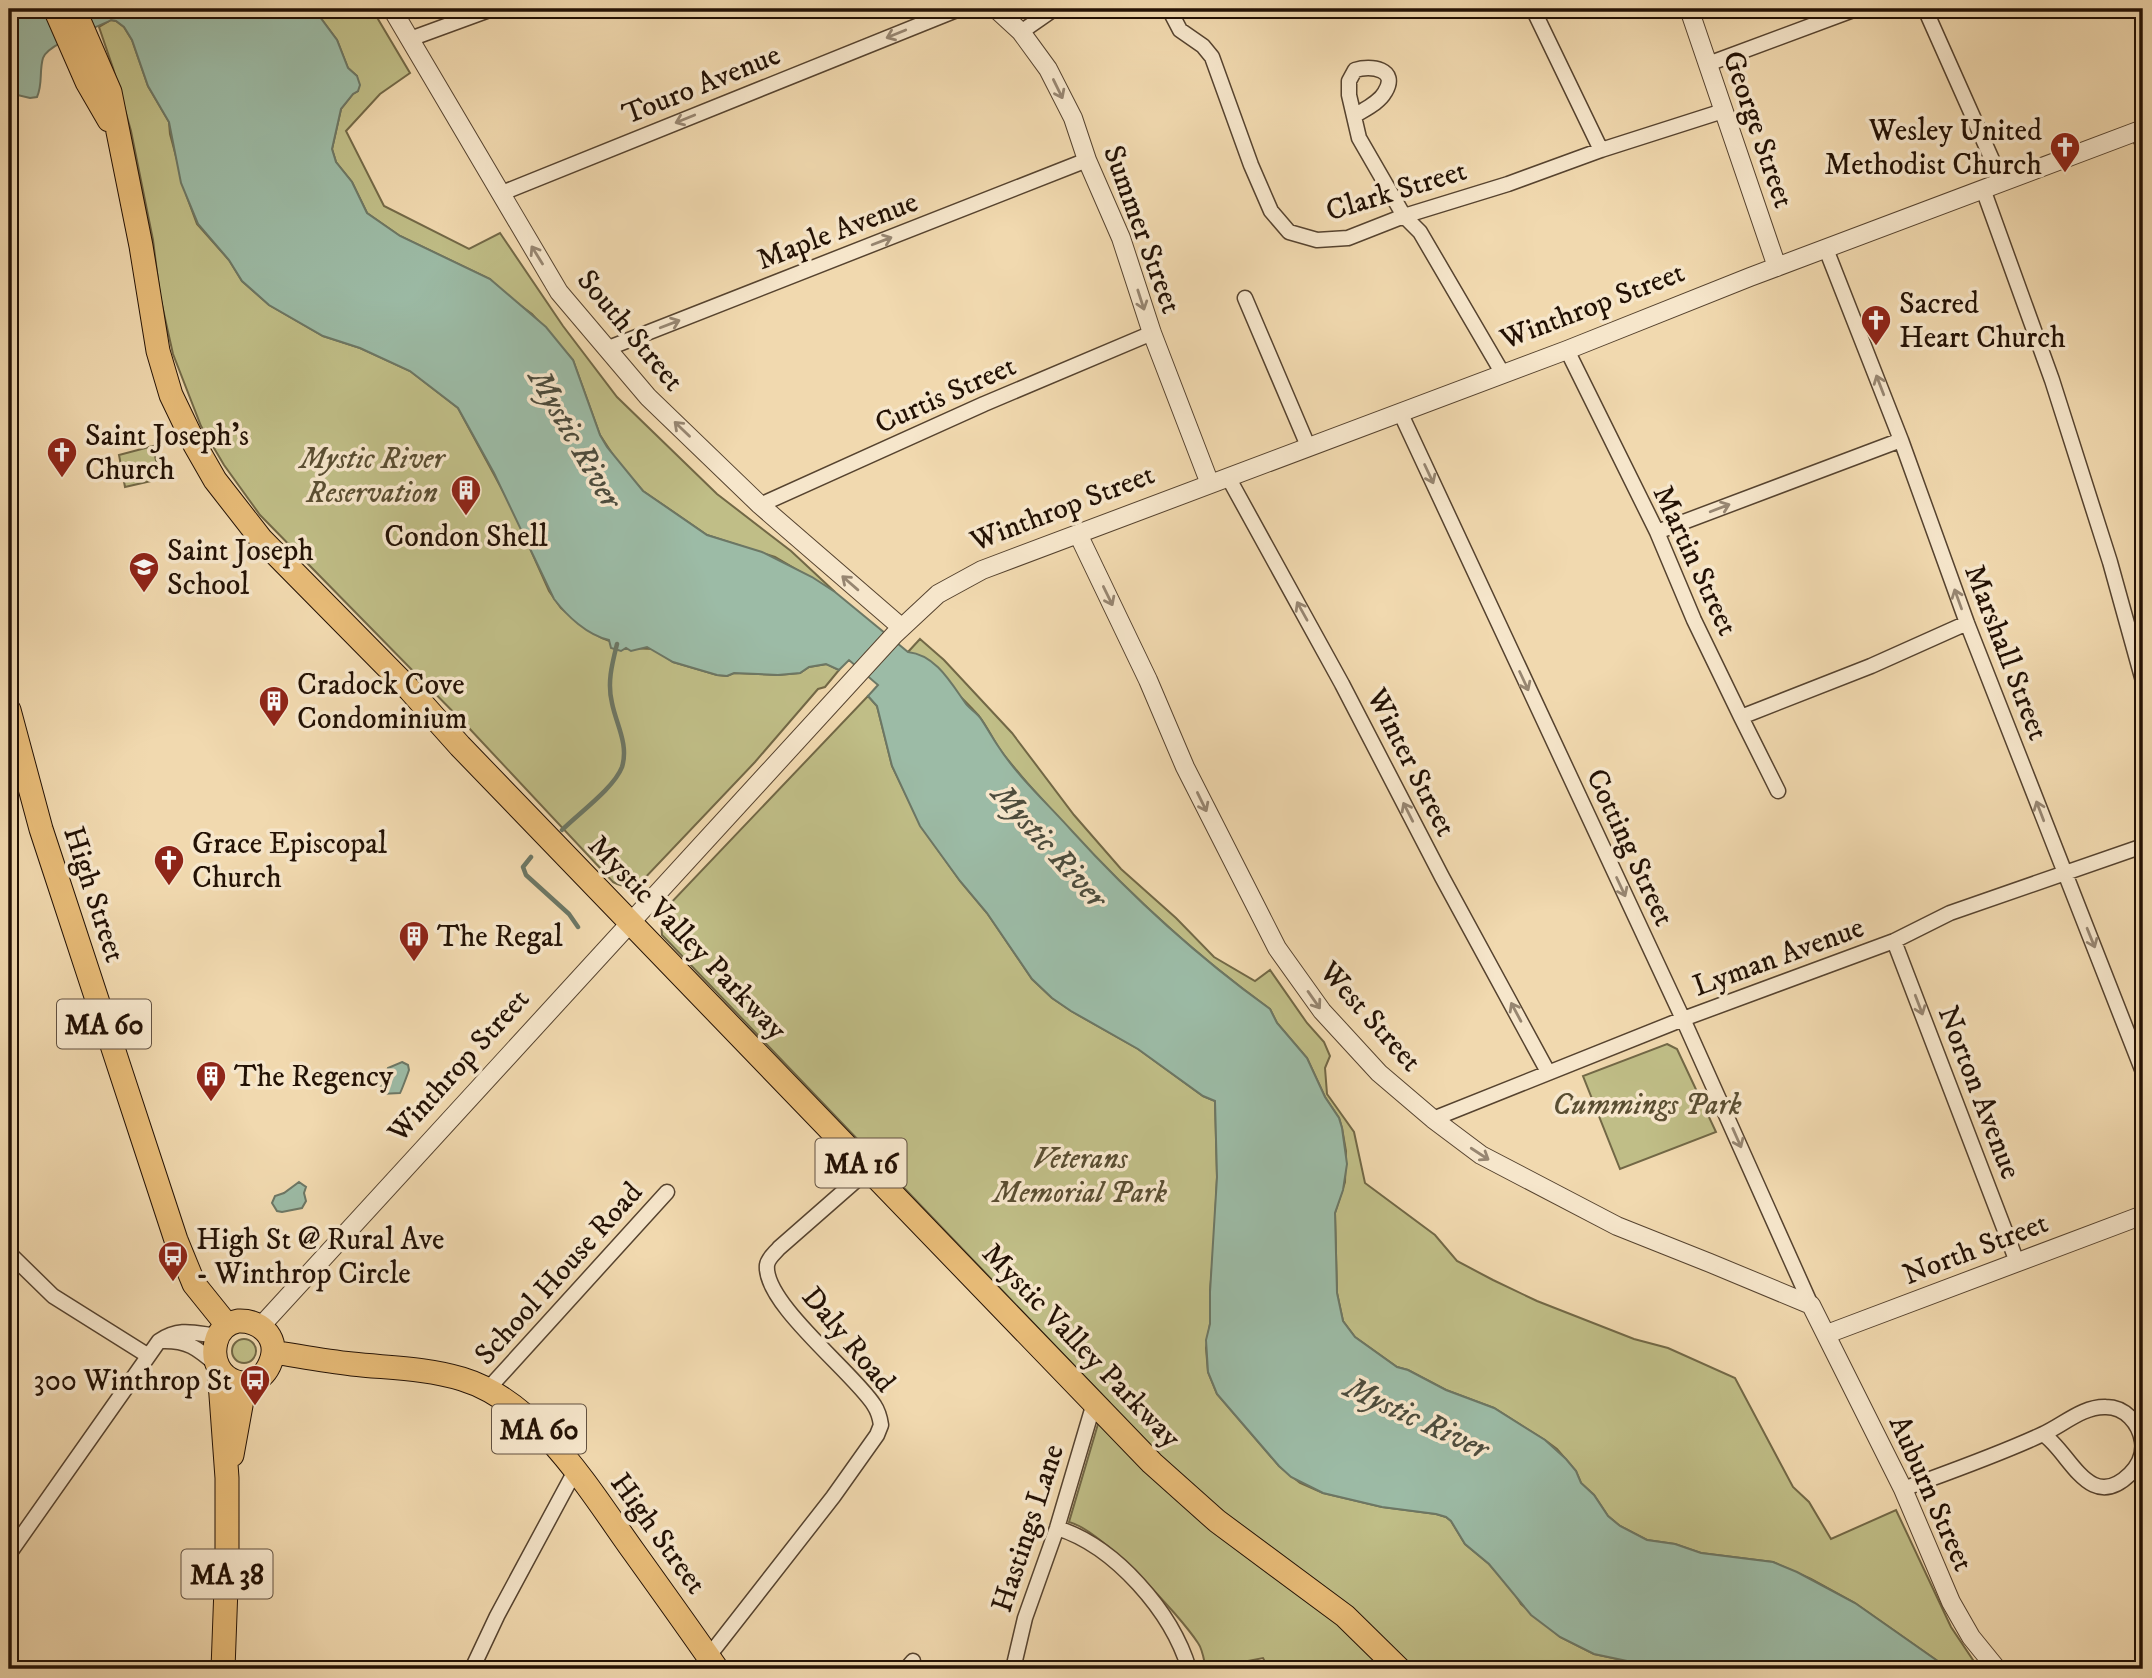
<svg xmlns="http://www.w3.org/2000/svg" width="2152" height="1678" font-family="'IM FELL DW Pica',serif">
	<rect width="100%" height="100%" fill="#f1d9af"/>
	<filter id="stains"><feTurbulence type="fractalNoise" baseFrequency=".00286" numOctaves="4"/><feColorMatrix values="0 0 0 0 .2 0 0 0 0 .09 0 0 0 0 .02 0 0 0 .5 -.17"/></filter>
	<radialGradient id="worn" r=".72"><stop offset=".6" stop-color="#630" stop-opacity="0"/><stop offset="1" stop-color="#630" stop-opacity=".3"/></radialGradient>
	<path fill="#c0be87" stroke="#726846" stroke-width="2" d="M314,9h58l38,64 -30,21 -34,37 38,75 85,43 31,-16 63,93 54,71 100,97 74,57 44,41 -60,-35 -68,-22 -64,-44 -24,-27 -19,-29 -27,-75 -41,-46 -23,-17 -19,-18 -90,-43 -33,-23 -15,-31 -16,-20 -4,-13 9,-40 12,-15 5,-3 -1,-15 -9,-8 -11,-28z
		M111,20l5,1 8,6 8,13 16,46 21,36 1,12 17,63 10,27 32,36 13,21 27,24 54,31 37,12 50,23 48,37 53,98 38,85 12,17 25,21 16,9 25,10 27,1 19,13 44,13 10,1 7,-3 44,2 22,-2 9,-6 18,-3 12,6 -14,17 -7,2 -63,73 -113,119c-11,7 -17,7 -29,1l-145,-155 -208,-212 -36,-50 -23,-39 -28,-72 -13,-58 -7,-56 -22,-109 -18,-63 -14,-41z
		M153,446l7,33 -35,8 -6,-32z
		M920,639l24,21 68,73 62,82 47,54 55,49 38,39 41,24 15,-11 37,53 17,19 6,14 -5,12 2,26 27,38 11,51 70,52 22,26 36,19 44,21 97,38 34,9 67,30 58,109 16,15 22,37 65,-29 55,117 28,42h-30l-94,-66 -44,-24 -38,-17 -72,-9 -26,-9 -28,-4 -27,-14 -12,-10 -14,-21 -13,-12 -5,-12 -19,-22 -12,-9 -51,-32 -48,-18 -38,-20 -11,-3 -42,-30 -12,-16 -6,-28 -2,-80 10,-31 1,-31 -4,-23 -3,-10 -14,-21 -18,-39 -30,-35 -7,-14c-90,-64 -168,-141 -241,-224 -10,-12 -21,-24 -30,-37 -7,-10 -12,-22 -20,-32 -21,-24 -45,-43 -71,-64z
		M868,696l9,10 15,60 29,60 39,55 27,32 45,66 20,19 19,13 67,38 65,47 12,5 2,76 -3,66 -4,49v32l-4,24 2,24 9,22 62,72 21,17 23,10 59,14 54,7 10,3 5,4 14,23 24,20 24,27 8,13 39,33 34,17 71,15h-396l-6,-11 -57,11c-2,-8 -3,-19 -8,-26 -19,-29 -97,-113 -129,-121l29,-98 11,-22 -447,-467 -1,-13 5,-14z
		M1667,1044l10,5 39,83 -96,37 -37,-93z
		M232 1351a12 12 0 1 1 24 0a12 12 0 1 1-24 0Z"/>
	<path fill="#9cbba6" stroke="#6c7765" stroke-width="2" d="M9,9h305l23,31 11,28 9,8 3,9 -2,6 -5,3 -12,15 -9,40 4,13 16,20 15,31 33,23 90,43 56,48 27,33 27,75 7,12 36,44 64,44 55,17 50,25 23,15 73,60c28,3 43,31 58,52 4,5 11,9 15,15 6,9 11,18 17,27 20,31 49,57 74,85 60,66 126,126 198,178l7,14 30,35 18,39 14,21 3,10 5,36 -4,26 -8,23 2,80 6,28 12,16 42,30 11,3 38,20 48,18 51,32 21,19 10,12 5,12 13,12 14,21 12,10 27,14 28,4 26,9 72,9 24,10 58,31 94,66h-284l-71,-15 -34,-17 -29,-22 -42,-51 -24,-20 -14,-23 -5,-4 -10,-3 -54,-7 -59,-14 -32,-16 -12,-11 -62,-72 -9,-22 -2,-32 4,-16v-32l7,-115 -2,-76 -12,-5 -65,-47 -67,-38 -19,-13 -20,-19 -45,-66 -27,-32 -40,-55 -28,-60 -15,-60 -9,-10 10,-11 -29,-25 -10,10 -13,-6 -17,3 -9,6 -22,2 -44,-2 -7,3 -10,-1 -44,-13 -26,-15 -16,4 -5,-3 -5,3 -10,-3 -2,-8c-22,-5 -42,-24 -55,-41l-60,-126 -36,-65 -48,-37 -50,-23 -37,-12 -54,-31 -27,-24 -13,-21 -31,-36 -17,-41 -12,-61 -21,-36 -16,-46 -8,-13 -8,-6 -5,-1c-14,8 -63,23 -68,38 -4,13 0,26 -6,39l-7,1 -21,-5z
		M402,1062l6,3 1,5c-1,3 -8,22 -9,23l-19,1 -2,-5 7,-9 2,-12z
		M299,1182l7,5 -2,6 2,8 -4,7 -20,4 -5,-1 -5,-8 3,-7 9,-3z"/>
	<g fill="none" stroke-linecap="round" stroke-linejoin="round">
		<path stroke="#6c7765" stroke-width="4.5" d="M562,830c17,-17 52,-42 60,-63 7,-23 -6,-43 -10,-64 -5,-20 0,-39 5,-59
			M531,857l-8,10 3,8 43,39 9,13"/>
		<g stroke="#56432f" stroke-width="17">
			<path id="minor" d="M1169,9l11,21 23,16 9,11 39,108 20,46 18,21 28,8 31,-2 56,-22 104,-32 93,-34 122,-39
				M1533,9l68,141
				M1925,9l77,173
				M1021,32l33,-23
				M410,39l82,-30
				M1708,64l148,-55
				M1354,116c11,-7 25,-13 31,-24 14,-23 -14,-27 -30,-22l-6,11v14l10,43 45,78 16,16 83,142
				M2137,132l6,12
				M1983,189l69,191 58,182 33,119
				M502,193l457,-184
				M1826,249l75,191 66,183 176,449
				M1245,298l63,148
				M606,349l481,-189
				M1567,350l90,182 37,88 47,97 37,74
				M1400,412l283,607 128,286
				M1228,477l114,207 100,193 106,195
				M760,505l224,-101 168,-71
				M1657,532l244,-92
				M1741,717l130,-51 96,-43
				M1894,941l123,321
				M1433,1119l250,-100 211,-78 56,-28 193,-67
				M9,1253l44,43 94,59
				M161,1341c27,-1 36,7 56,24
				M488,1389l179,-197
				M1903,1489c46,-17 95,-34 140,-55 20,-9 40,-28 63,-27 19,0 33,16 36,34 2,13 -3,24 -12,33 -41,40 -60,-22 -87,-40
				M1057,1528c58,18 115,84 132,141
				M9,1554l150,-213c21,-14 35,-8 58,-5
				M708,1657l125,-160 44,-62 4,-10c-1,-7 -3,-14 -7,-20 -20,-32 -111,-102 -107,-140 1,-7 8,-12 12,-17l89,-78
				M472,1669l25,-53 78,-145
				M906,1669l7,-8
				M1013,1669l12,-51 32,-90 37,-125"/>
		</g>
		<g stroke="#56432f" stroke-width="20">
			<path id="tertiary" d="M392,9l167,283 89,105 112,108 141,122
				M996,9l25,23 27,37 25,49 14,42 34,78 31,95 58,151
				M1689,9l88,258
				M1078,534l70,146 37,87 92,181 45,63 57,62 54,46 48,36 136,71 93,37 101,42 92,184 48,113 20,35 26,32
				M261,1326l633,-691 44,-41 44,-24 585,-220 183,-73 393,-148
				M1827,1334l316,-119"/>
		</g>
		<g stroke="#231104" stroke-width="25">
			<path id="primary" d="M55,9l32,73 22,38
				M74,9l36,83 31,154 17,105 13,44 24,50 20,35 46,59 149,151 50,56 692,717 65,58 128,95 54,53
				M9,710l32,119 135,411 18,44 33,41
				M238,1321c21,-1 40,15 34,37 -13,44 -66,24 -56,-16 3,-12 11,-19 22,-21z
				M273,1352c26,4 52,9 79,12 37,4 74,4 110,15 76,23 128,112 172,173 28,39 56,78 83,117
				M219,1368l8,110v82l-4,109
				M232,1455l10,-55 7,-17"/>
		</g>
		<use href="#minor" stroke="#f6e6cb" stroke-width="14"/>
		<use href="#tertiary" stroke="#f6e6cb" stroke-width="18"/>
		<use href="#primary" stroke="#e8bc78" stroke-width="23"/>
	</g>
	<defs><path id="oneway-shaft" d="M-6 0H5M1.5-3L5.5 0L1.5 3" fill="none" stroke-width="1.6" stroke-linecap="round" stroke-linejoin="round" transform="scale(1.75)"/></defs>
	<g stroke="#978671">
		<use href="#oneway-shaft" transform="translate(896 34) rotate(158)"/>
		<use href="#oneway-shaft" transform="translate(1058 89) rotate(64)"/>
		<use href="#oneway-shaft" transform="translate(685 119) rotate(158)"/>
		<use href="#oneway-shaft" transform="translate(882 241) rotate(-21)"/>
		<use href="#oneway-shaft" transform="translate(537 255) rotate(-122)"/>
		<use href="#oneway-shaft" transform="translate(1141 300) rotate(72)"/>
		<use href="#oneway-shaft" transform="translate(670 324) rotate(-21)"/>
		<use href="#oneway-shaft" transform="translate(1880 385) rotate(-111)"/>
		<use href="#oneway-shaft" transform="translate(682 429) rotate(-136)"/>
		<use href="#oneway-shaft" transform="translate(1429 474) rotate(65)"/>
		<use href="#oneway-shaft" transform="translate(1720 508) rotate(-21)"/>
		<use href="#oneway-shaft" transform="translate(850 583) rotate(-139)"/>
		<use href="#oneway-shaft" transform="translate(1108 596) rotate(64)"/>
		<use href="#oneway-shaft" transform="translate(1958 599) rotate(-110)"/>
		<use href="#oneway-shaft" transform="translate(1302 611) rotate(-119)"/>
		<use href="#oneway-shaft" transform="translate(1524 681) rotate(65)"/>
		<use href="#oneway-shaft" transform="translate(1202 802) rotate(64)"/>
		<use href="#oneway-shaft" transform="translate(2040 811) rotate(-111)"/>
		<use href="#oneway-shaft" transform="translate(1408 812) rotate(-117)"/>
		<use href="#oneway-shaft" transform="translate(1621 887) rotate(65)"/>
		<use href="#oneway-shaft" transform="translate(2091 938) rotate(68)"/>
		<use href="#oneway-shaft" transform="translate(1314 1000) rotate(55)"/>
		<use href="#oneway-shaft" transform="translate(1919 1005) rotate(69)"/>
		<use href="#oneway-shaft" transform="translate(1516 1012) rotate(-118)"/>
		<use href="#oneway-shaft" transform="translate(1737 1138) rotate(66)"/>
		<use href="#oneway-shaft" transform="translate(1480 1154) rotate(33)"/>
	</g>
	<defs>
		<g id="church-pin" transform="scale(1.575)"><path d="M0 17L-7.5 6A9.5 9.5 0 1 1 7.5 6Z" fill="#8f2418" stroke="#f6e6cb"/><path d="M-1.2-6h2.4v3.5h3.3v2.4h-3.3V6h-2.4V-.1h-3.3v-2.4h3.3Z" fill="#fff"/></g>
		<g id="building-pin" transform="scale(1.575)"><path d="M0 17L-7.5 6A9.5 9.5 0 1 1 7.5 6Z" fill="#8f2418" stroke="#f6e6cb"/><path d="M-4-6H4V6H1V3H-1V6H-4ZM-2.5-4.3h1.7v1.8h-1.7ZM.8-4.3h1.7v1.8H.8ZM-2.5-1h1.7V.8h-1.7ZM.8-1h1.7V.8H.8Z" fill="#fff"/></g>
		<g id="school-pin" transform="scale(1.575)"><path d="M0 17L-7.5 6A9.5 9.5 0 1 1 7.5 6Z" fill="#8f2418" stroke="#f6e6cb"/><path d="M0-5L7-2L0 1L-7-2ZM-4 1L0 2.5L4 1V4Q0 6-4 4Z" fill="#fff"/></g>
		<g id="bus-pin" transform="scale(1.575)"><path d="M0 17L-7.5 6A9.5 9.5 0 1 1 7.5 6Z" fill="#8f2418" stroke="#f6e6cb"/><path d="M-5-6H5V4H4V6H2V4H-2V6H-4V4H-5ZM-3.5-4V0h7V-4ZM-3.5 1.2v1.5H-2V1.2ZM2 1.2v1.5H3.5V1.2Z" fill="#fff"/></g>
	</defs>
	<g fill-rule="evenodd">
		<use href="#church-pin" x="2065" y="147"/>
		<use href="#church-pin" x="1876" y="320"/>
		<use href="#church-pin" x="62" y="452"/>
		<use href="#building-pin" x="466" y="490"/>
		<use href="#school-pin" x="144" y="567"/>
		<use href="#building-pin" x="274" y="701"/>
		<use href="#church-pin" x="169" y="860"/>
		<use href="#building-pin" x="414" y="936"/>
		<use href="#building-pin" x="211" y="1076"/>
		<use href="#bus-pin" x="173" y="1256"/>
		<use href="#bus-pin" x="255" y="1380"/>
	</g>
	<g text-anchor="middle" stroke-width="7" stroke-linejoin="round" paint-order="stroke">
		<g fill="#f6e6cb" stroke="#625140" stroke-width="2">
			<rect x="57" y="999.5" width="94" height="49" rx="5"/>
			<rect x="815.5" y="1138.5" width="91" height="49" rx="5"/>
			<rect x="492" y="1404.5" width="94" height="49" rx="5"/>
			<rect x="181.5" y="1549.5" width="91" height="49" rx="5"/>
		</g>
		<g font-size="28" font-weight="bold" fill="#231104">
			<text x="104" y="1034">MA 60</text>
			<text x="861" y="1173">MA 16</text>
			<text x="539" y="1439">MA 60</text>
			<text x="227" y="1584">MA 38</text>
		</g>
		<g font-size="30" fill="#231104" stroke="#f6e6cb">
			<text transform="translate(701 84) rotate(-22)" y="10">Touro Avenue</text>
			<text transform="translate(1759 129) rotate(71)" y="10">George Street</text>
			<text transform="translate(1396 190) rotate(-17)" y="10">Clark Street</text>
			<text transform="translate(1143 229) rotate(70)" y="10">Summer Street</text>
			<text transform="translate(837 230) rotate(-21)" y="10">Maple Avenue</text>
			<text transform="translate(1592 305) rotate(-21)" y="10">Winthrop Street</text>
			<text transform="translate(631 330) rotate(50)" y="10">South Street</text>
			<text transform="translate(945 394) rotate(-24)" y="10">Curtis Street</text>
			<text transform="translate(1062 507) rotate(-21)" y="10">Winthrop Street</text>
			<text transform="translate(1696 560) rotate(65)" y="10">Martin Street</text>
			<text transform="translate(2007 652) rotate(69)" y="10">Marshall Street</text>
			<text transform="translate(1412 762) rotate(63)" y="10">Winter Street</text>
			<text transform="translate(1631 847) rotate(65)" y="10">Cotting Street</text>
			<text transform="translate(95 894) rotate(72)" y="10">High Street</text>
			<text transform="translate(688 937) rotate(46)" y="10">Mystic Valley Parkway</text>
			<text transform="translate(1778 956) rotate(-20)" y="10">Lyman Avenue</text>
			<text transform="translate(1371 1016) rotate(48)" y="10">West Street</text>
			<text transform="translate(458 1065) rotate(-48)" y="10">Winthrop Street</text>
			<text transform="translate(1980 1092) rotate(69)" y="10">Norton Avenue</text>
			<text transform="translate(1975 1248) rotate(-21)" y="10">North Street</text>
			<text transform="translate(558 1273) rotate(-48)" y="10">School House Road</text>
			<text transform="translate(849 1339) rotate(50)" y="10">Daly Road</text>
			<text transform="translate(1082 1345) rotate(46)" y="10">Mystic Valley Parkway</text>
			<text transform="translate(1932 1493) rotate(66)" y="10">Auburn Street</text>
			<text transform="translate(1027 1528) rotate(-72)" y="10">Hastings Lane</text>
			<text transform="translate(659 1533) rotate(54)" y="10">High Street</text>
		</g>
		<g font-size="30" fill="#231104" stroke="#f6e6cb" text-anchor="start">
			<text x="2042" y="140" text-anchor="end">Wesley United<tspan x="2042" dy="34">Methodist Church</tspan></text>
			<text x="1899" y="313">Sacred<tspan x="1899" dy="34">Heart Church</tspan></text>
			<text x="85" y="445">Saint Joseph's<tspan x="85" dy="34">Church</tspan></text>
			<text x="466" y="546" text-anchor="middle">Condon Shell</text>
			<text x="167" y="560">Saint Joseph<tspan x="167" dy="34">School</tspan></text>
			<text x="297" y="694">Cradock Cove<tspan x="297" dy="34">Condominium</tspan></text>
			<text x="192" y="853">Grace Episcopal<tspan x="192" dy="34">Church</tspan></text>
			<text x="437" y="946">The Regal</text>
			<text x="234" y="1086">The Regency</text>
			<text x="196" y="1249">High St @ Rural Ave<tspan x="196" dy="34">- Winthrop Circle</tspan></text>
			<text x="232" y="1390" text-anchor="end">300 Winthrop St</text>
		</g>
		<g font-size="30" font-style="italic" fill="#5a4e32" stroke="#f6e6cb">
			<text x="372" y="468">Mystic River<tspan x="372" dy="34">Reservation</tspan></text>
			<text x="1647" y="1114">Cummings Park</text>
			<text x="1080" y="1168">Veterans<tspan x="1080" dy="34">Memorial Park</tspan></text>
		</g>
		<g font-size="32" font-style="italic" fill="#4d4c3d" stroke="#f6e6cb">
			<text transform="translate(576 438) rotate(60)" y="11">Mystic River</text>
			<text transform="translate(1050 845) rotate(48)" y="11">Mystic River</text>
			<text transform="translate(1417 1417) rotate(25)" y="11">Mystic River</text>
		</g>
	</g>
	<rect width="2152" height="1678" fill="none" stroke="#f1d9af" stroke-width="35"/>
	<rect x="10" y="10" width="2131" height="1657" fill="none" stroke="#231104" stroke-width="3.5"/>
	<rect x="18" y="18" width="2117" height="1643" fill="none" stroke="#231104" stroke-width="2"/>
	<rect width="100%" height="100%" filter="url(#stains)"/>
	<rect width="100%" height="100%" fill="url(#worn)"/>
</svg>
